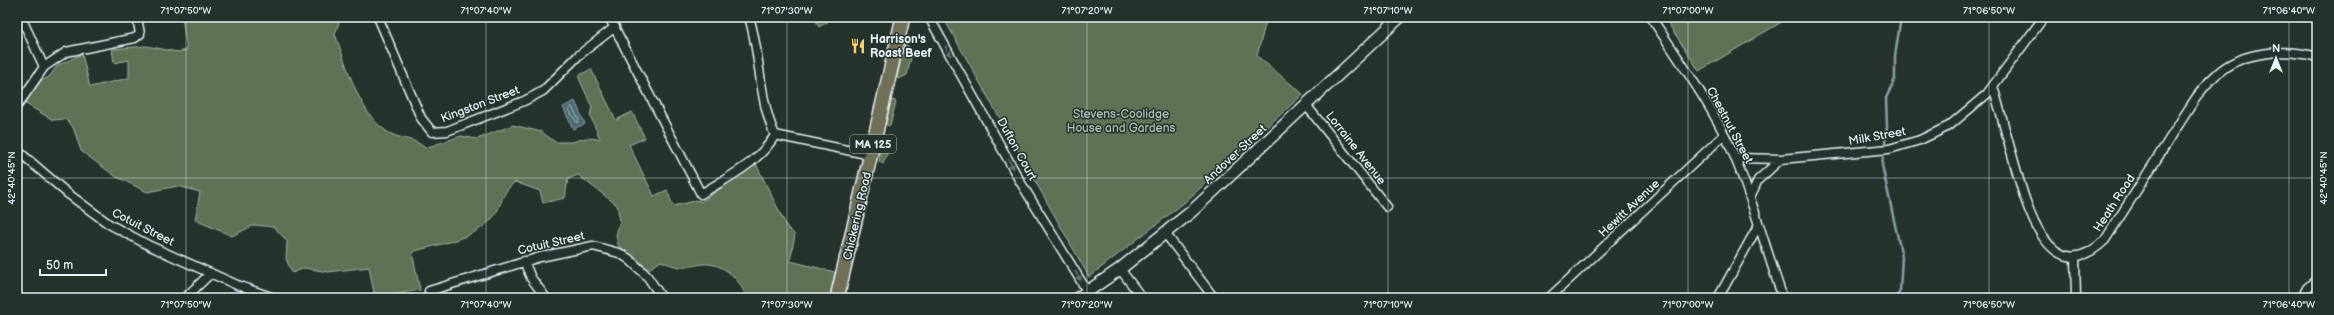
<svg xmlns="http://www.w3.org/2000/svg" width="2334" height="315" font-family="'Balsamiq Sans',sans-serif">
	<rect width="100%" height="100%" fill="#26332d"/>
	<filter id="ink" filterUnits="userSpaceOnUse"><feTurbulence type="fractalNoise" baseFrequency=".025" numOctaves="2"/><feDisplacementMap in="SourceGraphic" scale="8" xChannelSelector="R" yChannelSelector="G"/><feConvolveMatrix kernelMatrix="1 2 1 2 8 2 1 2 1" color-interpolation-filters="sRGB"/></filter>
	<g filter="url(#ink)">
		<path fill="#5e7254" stroke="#a3b2a6" d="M182,17h159l-6,17c12,31 23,78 51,97 13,9 28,6 39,17l36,-12 16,3 36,-14 29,7 13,10h17l14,-4 14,1 -10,-24 2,-8 -14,-31 13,-7 25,51 16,-8 13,26 -16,7 25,51 13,-6 6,16 26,-6 2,2 55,-38 31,63 8,8 -5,26 45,11 -6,26h-83c-4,-16 -19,-32 -37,-34 -9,-1 -20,4 -30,3 -6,-1 -13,-4 -18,-6l-12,8 -31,-24 -2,-10 4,-14 -3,-16 -39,-30 -10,4 -3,19 -22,5 -3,-12 -25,-9c-15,12 -11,20 -21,34 -17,23 -56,28 -82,36l8,38 -45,8 -6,-31 -41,5 -23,-4 -13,5 -6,-14 1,-18 -13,-14 -20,-2 -22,11 -37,-16 5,-28 -22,-6 -31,6 -32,-16 -34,-25 -8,-24 -8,-8 -12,1 -29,-17 16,-22 9,-4 8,-11 25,-12 8,33 39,-9v-18l-15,3 -2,-14 34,-3 32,6 9,-2z
			M814,17h21l-16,10z
			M943,17h324l-10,39 46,38 -118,108 -96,75z
			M1664,17h126l-91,54z
			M907,44l5,9 -5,22 -8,4 -2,-1 7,-33z
			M894,100l2,2 -6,23 -2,1 -2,-2 5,-23z
			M886,143l3,6 -6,15 -4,-3 2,-13z"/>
		<path fill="#4c6a73" stroke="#8aa0a8" d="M575,101l10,23 -12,5 -10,-22z"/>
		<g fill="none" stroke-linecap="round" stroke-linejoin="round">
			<path stroke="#aabbc3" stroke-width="1" d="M572,107l7,13 -2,3 -8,-13z"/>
			<path stroke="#8aa0a8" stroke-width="2.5" d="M1896,298l4,-7 2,-34 -20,-92 5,-38 -1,-29 9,-19v-23l6,-39"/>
			<g stroke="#e8f1f8" stroke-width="11">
				<path id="street" d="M21,17l23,50
					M378,17l43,101 11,14 15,-1 77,-30 19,-10 36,-36 36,-28
					M609,17l92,177c27,-17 58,-31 74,-59
					M749,17c12,38 9,81 26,118l96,20
					M929,17l92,166 66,108
					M1651,17c27,42 58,84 79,129 22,49 35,102 53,152
					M1993,86c7,24 13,48 20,72 11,40 34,137 92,82l83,-130c8,-13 17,-26 29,-36 24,-23 70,-26 100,-17
					M1306,105l81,102
					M17,106l27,-39 22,-15 69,-14 5,-4 -3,-17
					M17,150l50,43 42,31 41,22 87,39 37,13
					M1735,158l46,1
					M1750,197l8,-17 23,-21 108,-10 31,-9 29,-14 38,-32 57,-77
					M1165,233l49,65
					M2075,256l1,42
					M524,261l7,17 15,20
					M1120,269l22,29
					M429,291l111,-34 53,-11 26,7 10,6 18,17 15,22
					M185,298l26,-25
					M1549,298l175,-163
					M1718,298l40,-72
					M2302,298l5,-10 10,-9"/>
			</g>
			<g stroke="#e8f1f8" stroke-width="14">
				<path id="secondary" d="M1078,298l42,-29 71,-57 209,-195"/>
			</g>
			<g stroke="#e8f1f8" stroke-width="16">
				<path id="primary" d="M837,298l66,-281"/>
			</g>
			<use href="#street" stroke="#26332d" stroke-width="8"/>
			<use href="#secondary" stroke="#26332d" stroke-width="11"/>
			<use href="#primary" stroke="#706f59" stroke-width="13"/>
		</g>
		<defs><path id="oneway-solid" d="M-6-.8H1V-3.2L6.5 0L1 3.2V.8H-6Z"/></defs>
		<g fill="#6a7674">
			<use href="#oneway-solid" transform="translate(948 51) rotate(61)"/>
			<use href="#oneway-solid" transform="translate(1011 164) rotate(62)"/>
			<use href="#oneway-solid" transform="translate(1078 276) rotate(59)"/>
		</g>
	</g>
	<path fill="none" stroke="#e8f1f8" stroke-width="1" stroke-opacity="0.45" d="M186,17v281M486,17v281M787,17v281M1087,17v281M1388,17v281M1688,17v281M1989,17v281M2289,17v281M17,178h2300"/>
	<defs>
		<g id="restaurant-bare" transform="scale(1.2)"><path d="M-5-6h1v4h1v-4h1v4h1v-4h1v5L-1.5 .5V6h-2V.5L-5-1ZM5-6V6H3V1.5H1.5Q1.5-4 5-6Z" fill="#ffd166" stroke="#26332d" stroke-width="2.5" paint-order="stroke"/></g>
	</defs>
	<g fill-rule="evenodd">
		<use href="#restaurant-bare" x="858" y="46"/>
	</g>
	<g text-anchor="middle" stroke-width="3" stroke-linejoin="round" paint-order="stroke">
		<rect fill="#26332d" stroke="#aeb8bb" stroke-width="1" x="850" y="135" width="46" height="18" rx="3"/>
		<g font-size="11" font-weight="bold" fill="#e8f1f8">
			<text x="873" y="148">MA 125</text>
		</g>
		<g font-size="12" font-weight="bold" fill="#e8f1f8" stroke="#26332d" text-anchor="start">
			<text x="870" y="43">Harrison's<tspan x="870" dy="14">Roast Beef</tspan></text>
		</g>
		<g font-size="12" fill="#e8f1f8" stroke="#26332d">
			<text transform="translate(480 104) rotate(-21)" y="4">Kingston Street</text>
			<text transform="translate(1730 125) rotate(62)" y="4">Chestnut Street</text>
			<text transform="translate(1877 136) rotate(-10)" y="4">Milk Street</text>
			<text transform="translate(1356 148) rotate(52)" y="4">Lorraine Avenue</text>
			<text transform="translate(1017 149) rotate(61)" y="4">Dufton Court</text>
			<text transform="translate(1235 154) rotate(-43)" y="4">Andover Street</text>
			<text transform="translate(2114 203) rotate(-57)" y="4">Heath Road</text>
			<text transform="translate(1629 208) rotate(-43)" y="4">Hewitt Avenue</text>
			<text transform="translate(857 216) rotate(-77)" y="4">Chickering Road</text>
			<text transform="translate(143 227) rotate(27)" y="4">Cotuit Street</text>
			<text transform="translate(551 243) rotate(-13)" y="4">Cotuit Street</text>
		</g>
		<g font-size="12" fill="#b1beb6" stroke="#26332d">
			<text x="1121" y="118">Stevens-Coolidge<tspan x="1121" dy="14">House and Gardens</tspan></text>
		</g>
	</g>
	<rect width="2334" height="315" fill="none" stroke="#26332d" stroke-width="44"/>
	<g transform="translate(2276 58)" stroke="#26332d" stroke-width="3" paint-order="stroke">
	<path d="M0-3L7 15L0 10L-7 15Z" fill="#e8f1f8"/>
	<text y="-6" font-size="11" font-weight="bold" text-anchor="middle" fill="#e8f1f8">N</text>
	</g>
	<path d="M40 269v6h66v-6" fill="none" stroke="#e8f1f8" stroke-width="2"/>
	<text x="46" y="269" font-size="12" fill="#e8f1f8" stroke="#26332d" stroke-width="3" paint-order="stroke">50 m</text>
	<rect x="22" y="22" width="2290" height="271" fill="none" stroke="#e8f1f8" stroke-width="1.5"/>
	<g font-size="10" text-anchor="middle" fill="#e8f1f8">
		<text x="186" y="14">71°07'50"W</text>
		<text x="486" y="14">71°07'40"W</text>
		<text x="787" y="14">71°07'30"W</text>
		<text x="1087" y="14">71°07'20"W</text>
		<text x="1388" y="14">71°07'10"W</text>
		<text x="1688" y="14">71°07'00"W</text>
		<text x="1989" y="14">71°06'50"W</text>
		<text x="2289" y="14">71°06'40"W</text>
		<text transform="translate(11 178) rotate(-90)" y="4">42°40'45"N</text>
		<text transform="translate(2323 178) rotate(-90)" y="4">42°40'45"N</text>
		<text x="186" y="308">71°07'50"W</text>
		<text x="486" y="308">71°07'40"W</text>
		<text x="787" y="308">71°07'30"W</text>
		<text x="1087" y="308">71°07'20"W</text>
		<text x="1388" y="308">71°07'10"W</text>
		<text x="1688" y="308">71°07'00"W</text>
		<text x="1989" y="308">71°06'50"W</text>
		<text x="2289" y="308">71°06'40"W</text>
	</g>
</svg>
